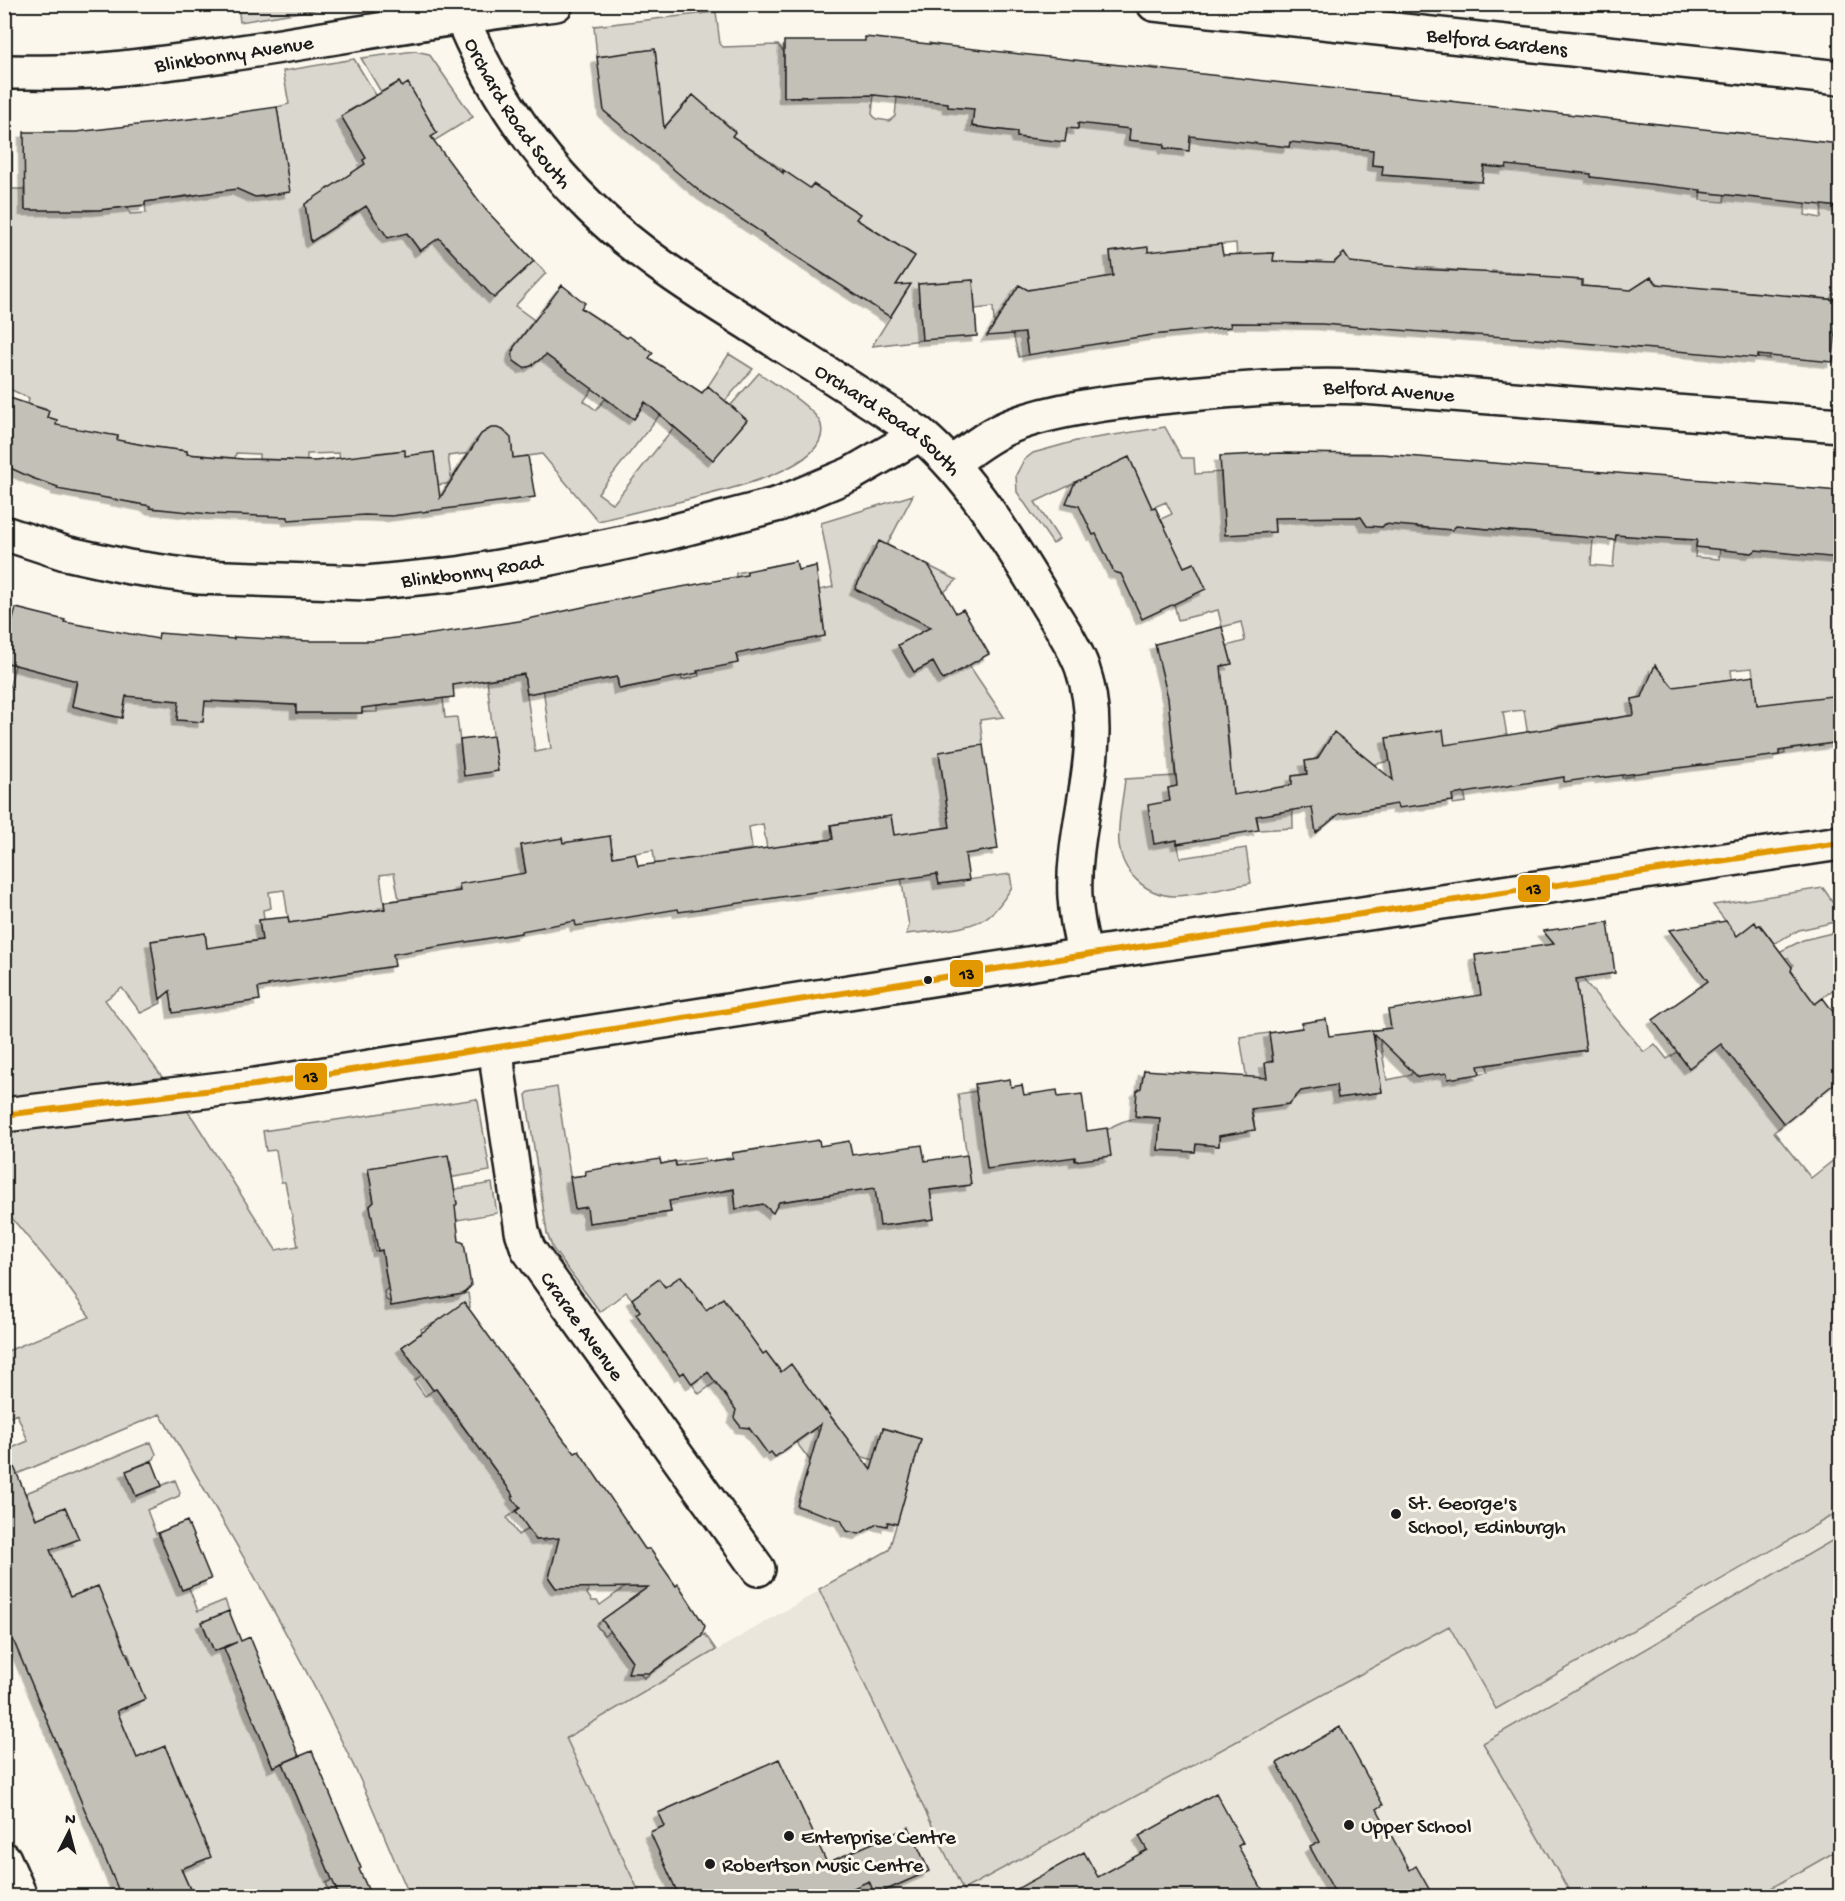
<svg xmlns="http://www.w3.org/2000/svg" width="1845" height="1901" font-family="'Gochi Hand',sans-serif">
	<defs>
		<filter id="shadow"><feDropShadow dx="-5.5" dy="5.5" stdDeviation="0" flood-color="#0004"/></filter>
	</defs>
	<rect width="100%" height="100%" fill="#fbf7ec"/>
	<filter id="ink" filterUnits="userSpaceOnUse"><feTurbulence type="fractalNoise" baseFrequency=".0167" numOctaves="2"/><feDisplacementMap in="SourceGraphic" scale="12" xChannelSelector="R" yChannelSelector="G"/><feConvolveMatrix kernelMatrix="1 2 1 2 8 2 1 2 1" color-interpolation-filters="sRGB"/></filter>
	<g filter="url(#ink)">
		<path fill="#eae6dc" d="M1840,1297v599h-1199l-75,-158 323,-188z"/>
		<path fill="#dad7ce" stroke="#7b7a75" stroke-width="1.5" d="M238,5v-1l104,1 -102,17z
			M716,12l4,32 3,3 55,-2 6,7v45l24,1 1,-10 68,-23 -5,49 4,5 13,2 6,-5 2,-19 25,3 7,-57 10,2 9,61 15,2 12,-3 -3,21 34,4 17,-50 -6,57 48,4 2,-13h11l5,-46 48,42 -2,16 14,1 7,-74 9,1 -4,38 13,2 -4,40 24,3 2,-15 27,2 7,-62 8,1 -3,26 11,38 49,6 7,-63 15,60 49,5 6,-57 12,1 -6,72 11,1v9l48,4 2,-17h5l6,-62 8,1 -2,25 9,54 23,2 2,-16 22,2 7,-59 156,16 -2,26 34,34 -1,15 24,2 7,-70 12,1 -3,26 73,-18 -8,74 16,3 1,-13 18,2v87h-8l-1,5 -44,-4 -3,38 -12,-1 -2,27 -12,-1 5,-65 -46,-4 -3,39 -60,-48h-7l-5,3 -1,8 3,3 -4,54 -28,-3 4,-56 -34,-3 -35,54 -11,-1 5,-64 -49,-4 -4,40 -13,-1 -2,26 -13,-1 5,-64 -47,-4 -3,37 -75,-47 -5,4 -15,63 1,-62h-23l-21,5 -1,-6h-3l1,-8h-7l-1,8 -26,39 -4,-57 -67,6 -11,62 -11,-64 -37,5 3,24 -13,2 4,40 -32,5 -7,-39 -37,6 -8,15 8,50 -9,2 -6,-23 -18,1 -2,-28 -18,2 -2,-29 -55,4 4,56 -50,6 34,-54 -10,-7 19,-29 -50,-32 -35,56 -9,-7 38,-59 -46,-30 -23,34v-43l-42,-29 -40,17 27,-32 -42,-36 -31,35 -7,-81 -58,8 -3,-31z
			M415,51l14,3 44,63 -39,24 -2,-5 5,-3 -29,-49 -6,3 -3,-5 -18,10 -20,-34z
			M354,59l22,36 -31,18 -1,6 37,30 -18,11 2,4 -60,40 6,38 87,-57 -15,39v6l3,5 18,-5 16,21 62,-46 6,7 6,85 40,-36 12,12 -31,33 19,14 -22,31c0,11 8,18 19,15l12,-13 20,14 34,-45 15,39 -28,40 12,9 9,-11 29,20 33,-49 18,13 -87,110 15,11 61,-77 38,32 34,-39 -15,-15 28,-32c14,10 58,36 62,52 12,46 -114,69 -143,77 -27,6 -53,13 -80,19l-56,-67 -29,4 -1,-11 -15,-19c-16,0 -19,10 -18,24l-31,4 4,27 -14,2 -4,-33 -29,4 -1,-6 -28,3 1,35 -37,-29 -1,-6 -32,1 -1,45h-17l1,-39 -31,-1v-5l-23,-1 -1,5 -48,-4v-3l-26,-3 -44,-8 1,-4 -62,-10 1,-6 -10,-3 2,-7 -21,-6 1,-6 -24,-11 -1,-233h8v35h12l1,21 62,-1v2l41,-4 2,7 16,-1 -5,-50 18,37 35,-4 -2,-23 54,14 2,7c17,8 29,-1 40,-14l-11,-73 12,-3 -6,-33z
			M729,354l24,15 -28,32 -17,-15z
			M1165,427l17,31h12l1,16 26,-2 3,49 51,11 -4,-78 74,63 1,-64h24l-6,69 3,3 15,2 3,-3 34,-9 -1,13 12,1 2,-23 13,23 7,1 4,-4 112,10 28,-35 -5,64 22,2 3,-32 28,2 3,-36 23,33v4l15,2 12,-4 -2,21 24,2 6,-77 16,64 5,7h6l4,-3 84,7 -1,143 -61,3 7,51 -6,1 -3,-28 -15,2 -9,-61 -21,2 1,9 -34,5 10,81h-8l-1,-6 -50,-62 -17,2 6,40 -10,2 5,35 -11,2 -10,-60 -56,8 3,18 -16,3 5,33 -13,2 -11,-72 -21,2 4,24 -50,8 9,58 -13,2 -11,-74 -55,8 3,23 -15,3 6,43 -12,2 -9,-56 -11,1 -3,-12 -6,-5 -10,1 -4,7 1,12 -22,4 2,13 -15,3 1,51 -34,2 -5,-27 -66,-19 -20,4 2,13 -16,43 23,-4 3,18 66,-10 5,35c-22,4 -55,13 -77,13 -29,-1 -52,-24 -55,-52 -2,-21 4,-44 6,-65l50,-3 -1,-15 56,-5 -5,-55 -31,-28 38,-9 -5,-18 18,-5 -4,-19 -19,5 -4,-17 -40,10 -4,-16 20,-32 -3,-8 -7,3 -77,-23 65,-30 -6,-12 -14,6 -23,-51 -94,45 24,37 -6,5 -36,-52 -1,-17 8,-15 9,-7 43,-12z
			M913,495l-26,50 70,35 -34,32 8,15 -32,19 15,26 19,-10 10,17 26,-14 35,52 -24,3 3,25 -44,7 11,75 -20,3 9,54 71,-10 2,13c-6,9 -12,19 -20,26 -18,18 -61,18 -86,21l3,-8 -18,-110 -60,9 2,14 -66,10 -4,-25 -14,3 3,22 -97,15 -2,-14 -40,7 -3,-21 -47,7 -1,-5 -41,7 7,42 -68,4 -38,6 -21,13 -7,-37 -14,2 5,34 -96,14 -5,-33 -15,2 2,16 -8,2 1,10 -5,1 3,19 -19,2 1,8 -36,5 -3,-22 -53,8 9,62 -20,10 -19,-25 -17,12 89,120 82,130 22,-4 -13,-64h-4l-5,-32 -10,1 -3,-20 213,-32 2,2 12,70 -42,7v-4l4,-4 -2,-9 -6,-5 -76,12 6,34 -4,4 1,8 5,2 77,-8 4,-5 -2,-9 -5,-4 42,-7 5,30 -124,22 2,16 7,-1 6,38 -4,4 2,8 5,2v4l77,-13 2,14 -49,22 1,3 -20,15 12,18 14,5 -14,11 11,15 14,-10 15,20 56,-42 7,9 -40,30 -19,17 9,12 5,-3 20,29 -2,5 5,7h5l3,3 56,-40 5,7 -23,17 10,13 -39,27 8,11 -13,10 11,17 14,-9 4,14h6l2,2 63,-43 -39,61 -18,13 -1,5 7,10h5l18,-12 10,14 -2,4 5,7h5l3,4 56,-40 7,11 -67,49 8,10 6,-4 22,30 -2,5 5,7h5l4,5 61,-44 11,16 -150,88 75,158h-231c-18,-40 -34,-82 -52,-121 -59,-125 -128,-243 -198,-361l-155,65v-28l23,-10 -11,-27 -12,5v-67l85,-35 -29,-40 -56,-67 -1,-525 6,1 5,-21 47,12 17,-11 -7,40 43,11 7,-2 5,-25 11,7 41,4 -1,13 30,-42 15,2v28l73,3v8l81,-1v-6l66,-8 2,20 12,-1 7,58 33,-4 -10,-91 37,-6 11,78 16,-3 -10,-78 67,-37 11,55 41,-8 -5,-23 10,-60 17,82 17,-4 -8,-36 9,30 38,-8 -6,-30 4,-59 10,-2 17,77 62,-12 -6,-46 14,-3 -12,-64z
			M1823,888l17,24v9l-41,9 -28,15v-6l-11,-14 -3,1 -2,-3 -18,13 -24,-31z
			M1840,931v53l-102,81 46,59 -10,8 37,46 29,-23v356l-344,198 -47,-83 -486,264 -144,-301 70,-39 32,-111 -37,-11 -10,32 -43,-12 -20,14 -15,-20 20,-14 6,9 12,-8 2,-6 -7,-9 -6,-1 -32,-48 -10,7 -15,-20 -23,17 -3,-4 -41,29 -7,-10 27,-19 19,-46 -15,-21 -17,12 -25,-34 -16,11 -6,-7 -27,19 -6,-7 -26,20 -47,-63 -6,-16 -21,-138 3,-3 28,-5 18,122 12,-2 2,16 82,-11 -3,-17 12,-2 -4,-31 29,-4 5,35 24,-3 2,18 28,-4 4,4 8,-1 3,-5 51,-7 41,-38 10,69 53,-7 -4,-29 41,-5 -13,-91 18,-3 8,55 90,6 1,9c29,-30 41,-47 85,-43l-2,32 37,2 1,-8 23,2 2,-34 34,18 -15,-93 29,-4 4,28 -8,2 3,20 31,8 12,-2 2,-4 22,-12 4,25 43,-6 -9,-62h5l9,50 24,-5v-2h4l3,4 12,-2 14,-17 4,21 40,-7 -1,-7 38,-6 -3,-19 31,-5 4,19 29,-4 -10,-71 6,-1 62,74 11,-8 12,15 10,-7 12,16 56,-52 51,-39 -5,-7 2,-5 -5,-7h-5l-6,-5 26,-13z
			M151,1442l5,12 -2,5 -27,12 9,25 39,-16 5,12 -1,4 -32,14 9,24 7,-3 9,21 24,-9 2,3 -29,13 13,31 7,-2 9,23 27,-11 4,11 -27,12 12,28 10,-4 49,120 10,-4 32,77 19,39 -8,4 6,13h-139l-13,-30 -2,-88 -12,-31 -28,14 -22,-53h9l20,-9 -13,-32 -5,2 4,-8 -3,-8 -9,-3 -49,-49 -21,-53h8l21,-9 -13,-32 -28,13 -11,-27z
			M1840,1536v313l-83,47h-185l-89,-153z"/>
		<path fill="#c3c0b8" stroke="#1c1c1c" stroke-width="1.5" filter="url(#shadow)" d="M865,37l975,107v63l-140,-15 1,-2 -110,-13v-3l-84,-9 -1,3 -22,-2 -2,16 -100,-7 1,-9 -11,-1 1,-15 -83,-8 -1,5 -99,-11 -1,15 -25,-3v-4l-35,-4 1,-11 -52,-6v6l-11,-1 -2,14 -48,-5v-5l-45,-6 2,-17 -26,-2v-4l-74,-8 -90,2v-56h81z
			M655,49l9,79 29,-33 42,37 -3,4 35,23 16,14v-3l27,18 3,-4 47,30 -4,5 59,37 -19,29 15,-1 -21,33 -127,-82 1,-1 -61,-40 -99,-83 -7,-54z
			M399,82l3,5 6,-4 29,50 -6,4 36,48 19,25 48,51 -40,37 -55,-60 -19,13 -13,-18 -19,5 -22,-32 -55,36 -6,-38 60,-40 -2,-4 3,-2 -25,-42z
			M277,107l13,85 -35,5 -18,-8 -92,13v3l-47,5h-73l-1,-78h52l131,-15z
			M1221,244l2,11 51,-2 -1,8 61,2 10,-10 6,9 68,7 123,6v2l41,3v6l49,4 20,-13 6,7 181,16 -5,62 -75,-7v3l-222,-19 -76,-5v1l-138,-11 -92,-1 1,4 -79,8 -124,20 -3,-22 -38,3 32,-51 9,5 85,-14 -3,-24 38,-5v5z
			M973,280l4,56 -55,4 -4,-56z
			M562,285l23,18 -4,5 46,30 2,-2 24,17 -4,5 53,35 6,-7 39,34 -34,40 -68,-58 -11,17 -88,-64 -15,11 -7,2 -10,-7 -2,-5 2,-9z
			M4,396l45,15 -2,6 10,3 -1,5 62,11 -1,4 37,7 33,4v3l56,5 72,2 90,-11v6l29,-4 6,46 41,-64 10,-6h6l6,2 8,8 2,20 15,-2 7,41 -143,19 -27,-1 -77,5v-3l-79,-3 -59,-6v-2l-93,-17 1,-2 -26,-9 -28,-13z
			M1280,453l102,1 458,37v67l-84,-8 -4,3 -56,-6 1,-7 -53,-3 -28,-2 -1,5 -159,-14 -4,4 -67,-6 -3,3 -15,-1 -6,-9 -87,1 1,14 -50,3 -5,-79z
			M1129,457l23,51 3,-1 29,60 10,-4 12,26 -64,30 -21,-45 -7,-2 -18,-38 -3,1 -14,-29 -13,-3 9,-21z
			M879,541l50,25 27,47 7,-4 26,45 -46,26 -10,-18 -19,10 -16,-27 33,-18 -76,-38z
			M796,561l2,9 18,-4 9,70 -89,18 2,9 -41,8 1,2 -79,16 -2,-12 -90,17 -3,-20 -71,11 1,12 -92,11v5h-66v-8l-91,-4 -2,21 -26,-2 2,-19 -53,-5 -4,22 -50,-12 5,-25 -73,-19v-10l12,-44 49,12 -1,2 94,17 1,-6 75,6v-2l75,4h62l41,-5v1l107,-16 119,-26 109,-20v-4z
			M1222,627l10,37 -11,2 12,129 59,-10v-9l15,-2 -2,-13 12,-2 17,-27 59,48 -7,-42 57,-8 2,15 189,-30 -2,-16 10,-2 13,-32 18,22 81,-11 3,29 83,-10v47l-61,9v4l-15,2 -164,21 -1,-1 -35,5v-5l-112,18 1,6 -55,7 -1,-4 -58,10 -23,19 -4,-26 -56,9 3,14 -82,14v-4l-23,4 -6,-39 22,-4 -2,-13 9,-2 -9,-88 -13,-54z
			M493,736l5,35 -34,5 -4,-36z
			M983,745l15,104 -33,5 4,26 -30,4 -2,-10 -258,38 -1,-3 -102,17 -1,-5 -54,10v2l-128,21 2,12 -127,19 1,1 -11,2 2,12 -87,13 -3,-22 -10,8 -9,-58 54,-8 2,15 55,-8 -3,-20 29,-3 1,6 96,-14 -1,-7 76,-11 -1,-7 67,-11 -5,-28 41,-7 1,5 47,-7 3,21 22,-4 3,13 195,-27 -2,-14 60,-9 3,19 56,-8 -11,-75z
			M1726,921l11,15 18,-14 2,4 3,-1 32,42 -1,4 24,33 8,-6 17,23v58l-56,45 -63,-80 -32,24 -36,-48 55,-39 -39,-51z
			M1608,922l7,51 -39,6 10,71 -108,16 2,8 -32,5 -1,-6 -29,4 -45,-44 9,59 -44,6 -2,-13 -35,6 -12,13 -38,5 4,21 -36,6v10l-23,-2 -1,8 -37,-2 2,-32 -25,-2 2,-25 4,-3 3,-18 123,8 -2,-15 8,-2 -4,-28 33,-5v-5l24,-4 3,17 62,-8 -3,-18 93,-15 -6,-40 79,-11 -11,-13z
			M1010,1079l1,8 11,-2 2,10 33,-5 1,7 24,-3 5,37 20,-3 4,28 -36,5v-4l-88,12 -12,-85z
			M819,1140l1,6 29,-5 3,14 70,-10 3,16 42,-6 4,30 -41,5 4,29 -54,7 -5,-38 -96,14 -6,11 -10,-9 -27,5 -2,-20 -65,12 2,11 -82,11 -2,-16 -12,2 -5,-32 16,-2 -1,-4 75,-12 1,5 14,-3 1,5 57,-8 -1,-5z
			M448,1155l9,49 -2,2 4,35 5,2 7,43 -8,8 -72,12 -9,-56 -4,1 -8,-45 4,-4 -6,-34z
			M681,1276l25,34 17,-12 40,56 3,-2 15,20 10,-8 34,47v-2l46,61 12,-42 38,11 -24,85 -9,-2 -1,4 -10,-2 -18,10 -12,-3 -6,-11 -44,-14 24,-82 -46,33 -4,-5 -3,2 -19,-26 -8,-1 -7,-9 2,-8 -28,-38 -16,12 -8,-12 -4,3 -44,-61 4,-3 -8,-12 27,-20 6,8z
			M464,1302l100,138 11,13 4,-2 66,98h5l26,37 2,-2 27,42 -4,11 -51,36h-22l4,-12 -30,-41 46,-33 -92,1 -7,-10 10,-40 -23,2 -20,-29 4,-3 -8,-10 2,-2 -78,-107 -3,1 -31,-43z
			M4,1443l32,76 29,-12 14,32 -29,11 20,47 28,-11 28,66 19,47 -28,12 20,47 28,-12 46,111 -30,12 12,27h-72l-117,-278z
			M152,1461l10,25 -26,10 -10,-25z
			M187,1521l24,58 -29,11 -24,-57z
			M229,1611l12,30 9,-4 49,119 -26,11 -49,-119 13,-6 -23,9 -12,-29z
			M1340,1727l43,78 -6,4 33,61 6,-4 17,30h-96l-27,-49 10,-5 -43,-79z
			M312,1751l49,117 -2,1 12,27h-32l-56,-133z
			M779,1759l48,104 82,-36 20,44 -54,24 -6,-14 -33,15h-157l-29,-64 14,-6 -6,-13z
			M1216,1793l27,50 -5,3 28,50h-262l80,-44 14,25 49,-27 -8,-14z"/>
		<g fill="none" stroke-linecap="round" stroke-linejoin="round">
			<g stroke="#1c1c1c" stroke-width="38">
				<g id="street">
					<path id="s1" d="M456,4c30,76 76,147 135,204 46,45 102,81 157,115 57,37 115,72 172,111 52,44 92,112 127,170 12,20 27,41 35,63 7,20 10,42 10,63 0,56 -20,111 -17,167 1,19 5,39 10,58"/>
					<path id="s2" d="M1154,4l686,74"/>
					<path id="s3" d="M4,72c29,0 59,1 87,-1 156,-14 310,-49 465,-67"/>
					<path id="s4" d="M951,464c17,-13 34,-26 53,-35 42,-19 109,-27 156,-32 68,-7 135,-13 204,-10l476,38"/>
					<path id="s5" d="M4,533l61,20 64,14 69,10 169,6 91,-9 93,-16 105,-22 123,-32 72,-30 69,-40"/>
					<path id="s6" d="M497,1048l1,22 24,161 6,18 230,320"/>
					<path d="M4,1859l16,37"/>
				</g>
			</g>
			<g stroke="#1c1c1c" stroke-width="38">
				<path id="secondary" d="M4,1115l251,-30 830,-130 755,-112"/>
			</g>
			<use href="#street" stroke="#fbf7ec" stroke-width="33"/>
			<use href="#secondary" stroke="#fbf7ec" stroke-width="33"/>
			<g stroke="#fbf7ec" stroke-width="10">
				<path id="bus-1" d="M4,1115l251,-30 830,-130 755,-112"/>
			</g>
			<use href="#bus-1" stroke="#e19803" stroke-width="6"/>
		</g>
	</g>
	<g fill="#1c1c1c" stroke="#fbf7ec" stroke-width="2">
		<circle cx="928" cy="980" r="5"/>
		<circle cx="1396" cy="1514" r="6"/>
		<circle cx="1349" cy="1825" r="6"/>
		<circle cx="789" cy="1836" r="6"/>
		<circle cx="710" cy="1864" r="6"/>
	</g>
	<g text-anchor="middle" stroke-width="6" stroke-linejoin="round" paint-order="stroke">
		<g font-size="21" fill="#1c1c1c" stroke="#fbf7ec">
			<text dy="7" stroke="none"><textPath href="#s2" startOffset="345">Belford Gardens</textPath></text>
			<text dy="7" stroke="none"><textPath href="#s3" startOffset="231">Blinkbonny Avenue</textPath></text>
			<text dy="7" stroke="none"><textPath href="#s1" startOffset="126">Orchard Road South</textPath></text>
			<text dy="7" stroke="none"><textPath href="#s4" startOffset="453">Belford Avenue</textPath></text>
			<text dy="7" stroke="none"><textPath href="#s1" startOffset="612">Orchard Road South</textPath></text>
			<text dy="7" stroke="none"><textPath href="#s5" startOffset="474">Blinkbonny Road</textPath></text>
			<text dy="7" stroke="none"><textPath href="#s6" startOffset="298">Crarae Avenue</textPath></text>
		</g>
		<g font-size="21" fill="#1c1c1c" stroke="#fbf7ec" text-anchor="start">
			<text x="1408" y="1509">St. George's<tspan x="1408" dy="24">School, Edinburgh</tspan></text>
			<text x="1361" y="1832">Upper School</text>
			<text x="801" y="1843">Enterprise Centre</text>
			<text x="722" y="1871">Robertson Music Centre</text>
		</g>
	</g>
	<g stroke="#fbf7ec" stroke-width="2">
		<rect x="1517" y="874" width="34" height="29" rx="6" fill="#e19803"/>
		<rect x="949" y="959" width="35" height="29" rx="6" fill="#e19803"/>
		<rect x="294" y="1062" width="34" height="29" rx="6" fill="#e19803"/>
	</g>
	<g font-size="16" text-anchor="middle" font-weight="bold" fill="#111">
		<text x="1534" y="894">13</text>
		<text x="967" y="979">13</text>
		<text x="311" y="1082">13</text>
	</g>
	<rect width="1845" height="1901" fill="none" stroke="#fbf7ec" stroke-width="24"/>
	<rect x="12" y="12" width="1821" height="1877" fill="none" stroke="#1c1c1c" stroke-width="2" filter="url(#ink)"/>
	<g transform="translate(69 1832) rotate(6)" stroke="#fbf7ec" stroke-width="4.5" paint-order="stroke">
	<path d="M0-4.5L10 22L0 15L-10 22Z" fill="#1c1c1c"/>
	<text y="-9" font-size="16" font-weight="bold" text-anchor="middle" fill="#1c1c1c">N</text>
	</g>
</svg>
